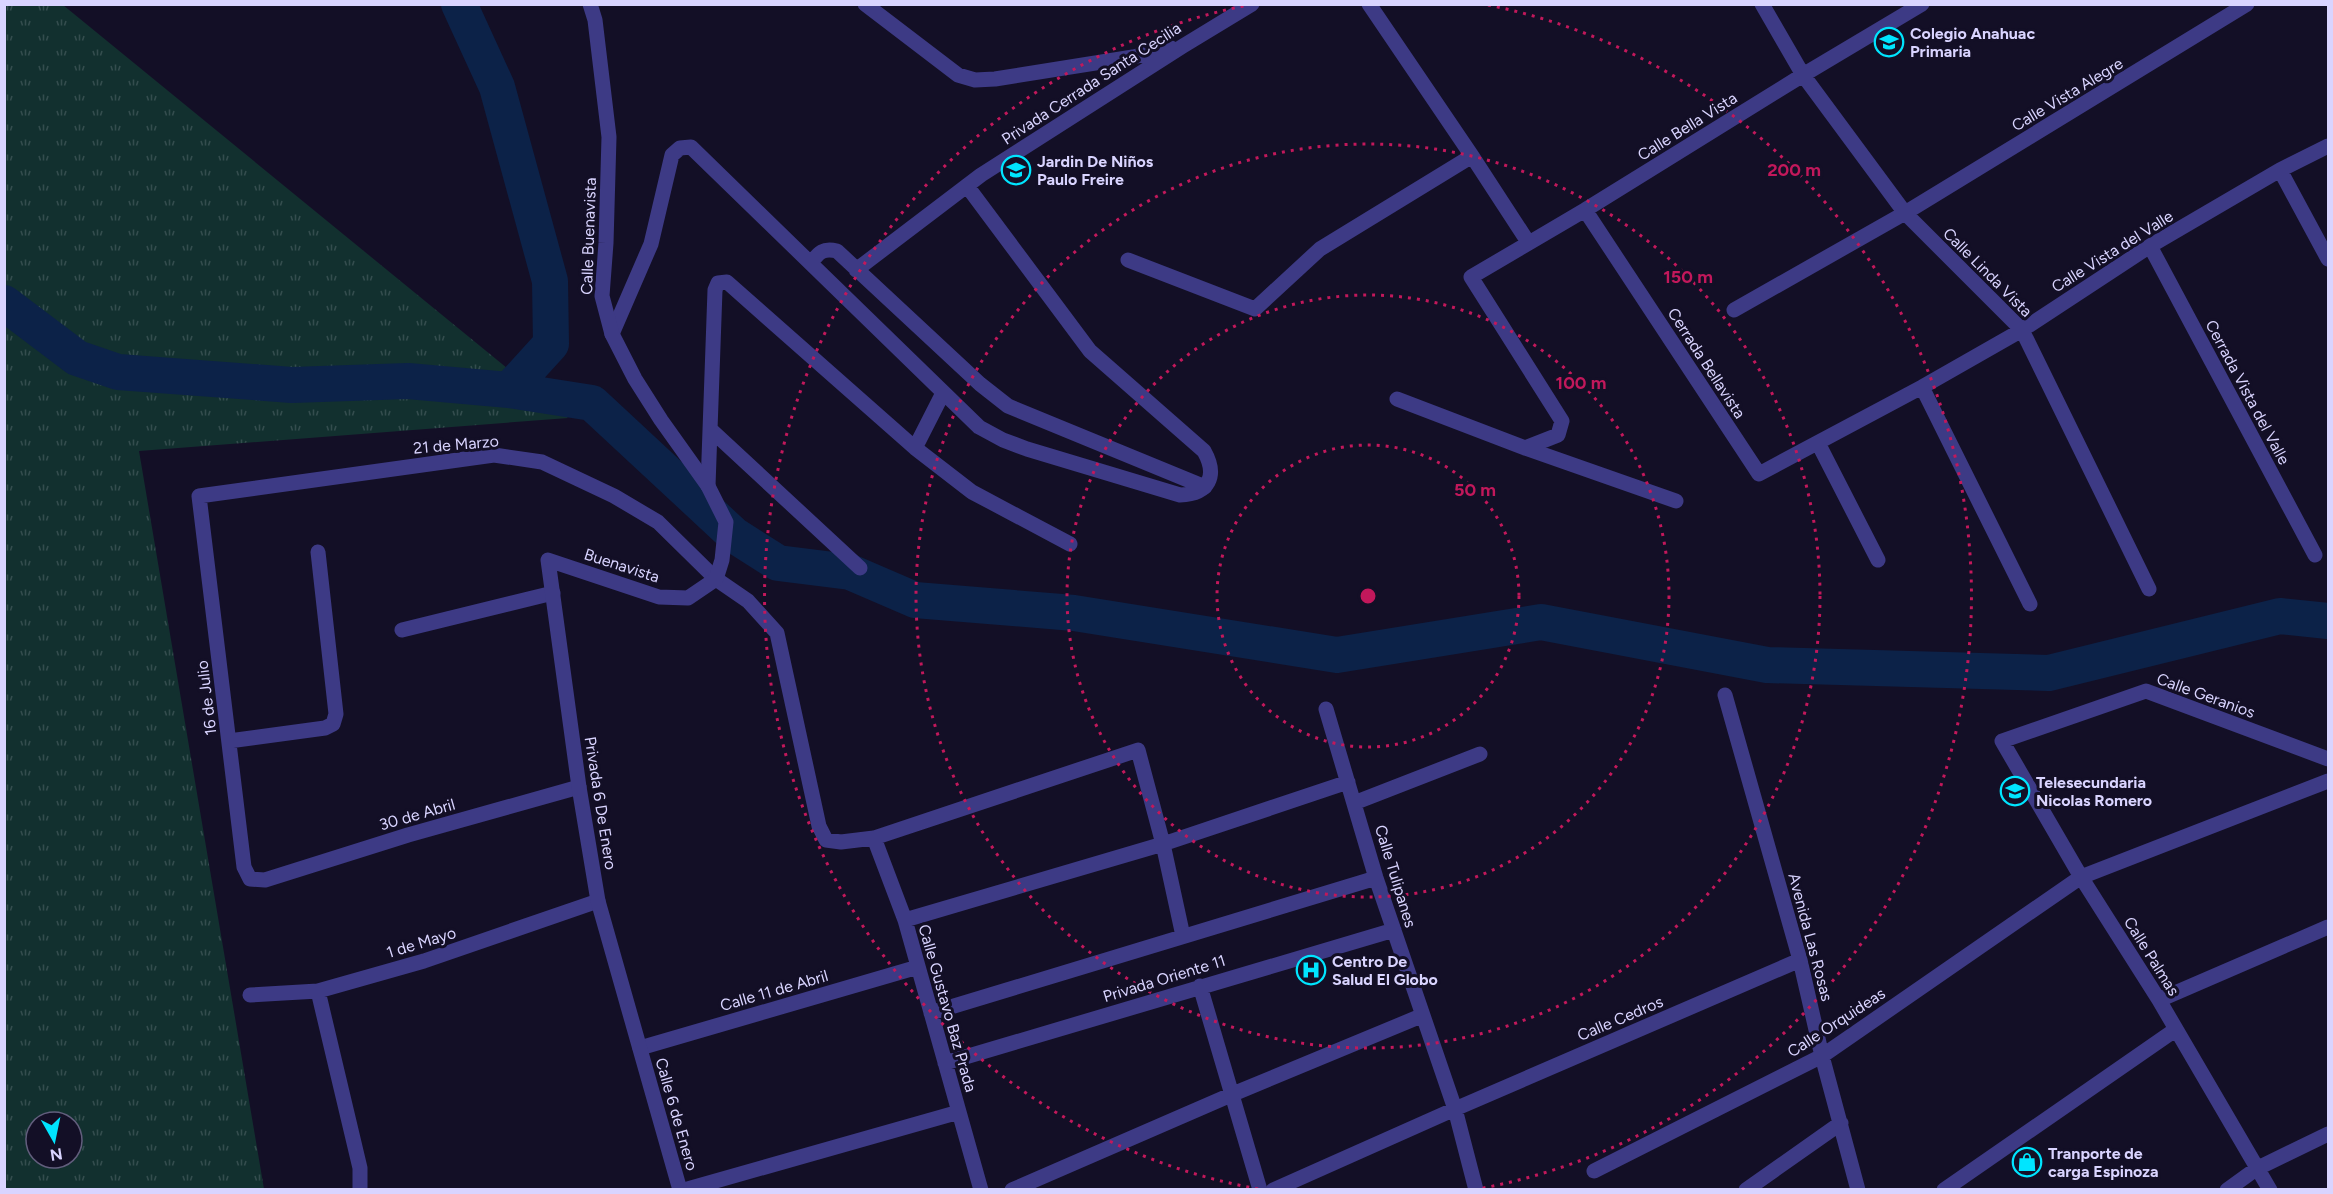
<svg xmlns="http://www.w3.org/2000/svg" width="2333" height="1194" font-family="Figtree,sans-serif">
	<defs>
		<pattern id="grass-tufts" width="24" height="20" patternUnits="userSpaceOnUse" patternTransform="scale(1.5)"><rect width="24" height="20" fill="#12302f"/><path d="M3 7l-1-3M5 7V3M7 7l1-3M15 17l-1-3M17 17v-4M19 17l1-3" fill="none" stroke="#344d4e"/></pattern>
	</defs>
	<rect width="100%" height="100%" fill="#130f26"/>
	<path fill="url(#grass-tufts)" fill-rule="evenodd" d="M63,5l505,413 -429,33 125,738h-259l-1,-1184zM36,1122h36v36h-36z"/>
	<g fill="none" stroke-linecap="round" stroke-linejoin="round">
		<path stroke="#0c2248" stroke-width="36" d="M4,303l73,55 41,14 174,13 116,-4 101,9 42,-46 -1,-63 -53,-194 -38,-83
			M509,390l83,13 142,132 44,28 72,9 65,28 159,13 263,42 204,-33 226,43 282,8 231,-57 48,5"/>
		<path stroke="#3d3a85" stroke-width="15" d="M865,4l93,71 17,5 20,-1 138,-22 38,-9
			M1369,4l103,152 56,86
			M1762,4l41,71 102,138 117,117 127,259
			M2280,170l48,89
			M1585,210l174,264 163,-87 100,-57 128,-84 130,-76 48,-24
			M2150,246l165,309
			M1128,260l127,49 65,-60 152,-93
			M811,263c8,-11 12,-15 26,-12l143,133 28,22 197,81
			M856,270l125,-95 202,-129 69,-42
			M1734,310l171,-97 342,-209
			M612,334l39,-90 21,-89 8,-7 11,-1 288,280 24,13 24,9 153,46c29,-1 38,-19 24,-44l-114,-100 -123,-165
			M1922,387l108,217
			M1397,399l128,49 151,53
			M710,429l150,139
			M1818,443l60,117
			M915,448l28,-55
			M1525,448l33,-13 4,-14 -91,-144 114,-67 218,-135 119,-71
			M708,486l7,-196 3,-7 9,-1 188,166 57,44 98,52
			M402,630l151,-37
			M1725,695l75,265 22,96 36,134
			M1326,709l50,169 79,231 21,81
			M229,741l96,-13 8,-4 3,-10 -18,-162
			M579,787l-171,48 -143,45 -15,-1 -6,-12 -45,-371 295,-41 48,7 72,34 44,26 58,57 32,22 29,32 42,193 7,14 15,2 33,-4 264,-88 25,94 20,92
			M1354,803l126,-49
			M874,838l31,82 76,270
			M905,920l258,-76 185,-62
			M1200,986l60,204
			M318,991l42,177v22
			M250,995l68,-4 106,-30 174,-60
			M2159,1000l169,-73
			M931,1013l445,-135
			M640,1048l278,-81
			M945,1063l449,-133
			M1594,1171l228,-115 259,-179 247,-96
			M684,1190l275,-78
			M1012,1190l221,-96 188,-78
			M1273,1190l182,-81 345,-149
			M1746,1190l95,-67
			M1944,1190l231,-160
			M2227,1190l29,-21 72,-35
			M2270,1190l-111,-190 -78,-123 -79,-136 144,-50 182,68"/>
		<path stroke="#3d3a85" stroke-width="15" d="M590,4l5,16 14,117 -3,106 -4,53 10,38 23,45 26,41 47,66 18,36 -4,38 -6,19 -28,19 -29,-1 -111,-37 31,227 19,114 82,289"/>
	</g>
	<g fill="none" stroke="#c2185b" stroke-width="3" stroke-dasharray="3 6">
		<circle cx="1368" cy="596" r="151"/>
		<circle cx="1368" cy="596" r="301"/>
		<circle cx="1368" cy="596" r="452"/>
		<path d="M1258 1189A603 603 0 0 1 1248 5M1488 5A603 603 0 0 1 1478 1189"/>
	</g>
	<defs>
		<g id="school-ring" transform="scale(1.5)"><circle r="9.5" fill="#130f26" stroke="#00e5ff" stroke-width="1.5"/><path d="M0-5L7-2L0 1L-7-2ZM-4 1L0 2.5L4 1V4Q0 6-4 4Z" fill="#00e5ff"/></g>
		<g id="hospital-ring" transform="scale(1.5)"><circle r="9.5" fill="#130f26" stroke="#00e5ff" stroke-width="1.5"/><path d="M-5-5h3v3.5h4V-5h3V5h-3V1.5h-4V5h-3Z" fill="#00e5ff"/></g>
		<g id="shop-ring" transform="scale(1.5)"><circle r="9.5" fill="#130f26" stroke="#00e5ff" stroke-width="1.5"/><path d="M-5-2.5h2.3a2.7 3.5 0 0 1 5.4 0H5L5.5 6h-11ZM-1.5-2.5h3a1.5 2.3 0 0 0-3 0Z" fill="#00e5ff"/></g>
	</defs>
	<g fill-rule="evenodd">
		<use href="#school-ring" x="1889" y="42"/>
		<use href="#school-ring" x="1016" y="170"/>
		<use href="#school-ring" x="2015" y="791"/>
		<use href="#hospital-ring" x="1311" y="970"/>
		<use href="#shop-ring" x="2027" y="1162"/>
	</g>
	<g text-anchor="middle" stroke-width="6" stroke-linejoin="round" paint-order="stroke">
		<g font-size="16" font-weight="bold" fill="#d9d4ff" stroke="#130f26" text-anchor="start">
			<text x="1910" y="39">Colegio Anahuac<tspan x="1910" dy="18">Primaria</tspan></text>
			<text x="1037" y="167">Jardin De Niños<tspan x="1037" dy="18">Paulo Freire</tspan></text>
			<text x="2036" y="788">Telesecundaria<tspan x="2036" dy="18">Nicolas Romero</tspan></text>
			<text x="1332" y="967">Centro De<tspan x="1332" dy="18">Salud El Globo</tspan></text>
			<text x="2048" y="1159">Tranporte de<tspan x="2048" dy="18">carga Espinoza</tspan></text>
		</g>
		<g font-size="16" fill="#d9d4ff" stroke="#130f26">
			<text transform="translate(1091 83) rotate(-33)" y="6">Privada Cerrada Santa Cecilia</text>
			<text transform="translate(2067 94) rotate(-31)" y="6">Calle Vista Alegre</text>
			<text transform="translate(1687 126) rotate(-32)" y="6">Calle Bella Vista</text>
			<text transform="translate(588 236) rotate(-88)" y="6">Calle Buenavista</text>
			<text transform="translate(2112 251) rotate(-32)" y="6">Calle Vista del Valle</text>
			<text transform="translate(1988 272) rotate(45)" y="6">Calle Linda Vista</text>
			<text transform="translate(1707 363) rotate(57)" y="6">Cerrada Bellavista</text>
			<text transform="translate(2248 392) rotate(62)" y="6">Cerrada Vista del Valle</text>
			<text transform="translate(456 444) rotate(-5)" y="6">21 de Marzo</text>
			<text transform="translate(622 565) rotate(18)" y="6">Buenavista</text>
			<text transform="translate(2206 695) rotate(20)" y="6">Calle Geranios</text>
			<text transform="translate(206 698) rotate(-97)" y="6">16 de Julio</text>
			<text transform="translate(601 803) rotate(81)" y="6">Privada 6 De Enero</text>
			<text transform="translate(417 814) rotate(-16)" y="6">30 de Abril</text>
			<text transform="translate(1396 876) rotate(73)" y="6">Calle Tulipanes</text>
			<text transform="translate(1811 937) rotate(75)" y="6">Avenida Las Rosas</text>
			<text transform="translate(421 942) rotate(-17)" y="6">1 de Mayo</text>
			<text transform="translate(2152 956) rotate(58)" y="6">Calle Palmas</text>
			<text transform="translate(1164 978) rotate(-17)" y="6">Privada Oriente 11</text>
			<text transform="translate(774 990) rotate(-16)" y="6">Calle 11 de Abril</text>
			<text transform="translate(948 1008) rotate(74)" y="6">Calle Gustavo Baz Prada</text>
			<text transform="translate(1620 1018) rotate(-23)" y="6">Calle Cedros</text>
			<text transform="translate(1836 1022) rotate(-33)" y="6">Calle Orquideas</text>
			<text transform="translate(677 1114) rotate(74)" y="6">Calle 6 de Enero</text>
		</g>
	</g>
	<circle cx="1368" cy="596" r="9" fill="#c2185b" stroke="#130f26" stroke-width="3"/>
	<g font-size="18" text-anchor="middle" font-weight="bold" fill="#c2185b" stroke="#130f26" stroke-width="6" stroke-linejoin="round" paint-order="stroke">
		<text x="1794" y="176">200 m</text>
		<text x="1688" y="283">150 m</text>
		<text x="1581" y="389">100 m</text>
		<text x="1475" y="496">50 m</text>
	</g>
	<rect width="2333" height="1194" fill="none" stroke="#d9d4ff" stroke-width="12"/>
	<g transform="translate(54 1140) rotate(171)"><circle r="28" fill="#130f26" stroke="#625e7d" stroke-width="1.5"/>
	<path d="M0-4.5L10 22L0 15L-10 22Z" fill="#00e5ff"/>
	<text y="-9" font-size="16" font-weight="bold" text-anchor="middle" fill="#d9d4ff">N</text>
	</g>
</svg>
